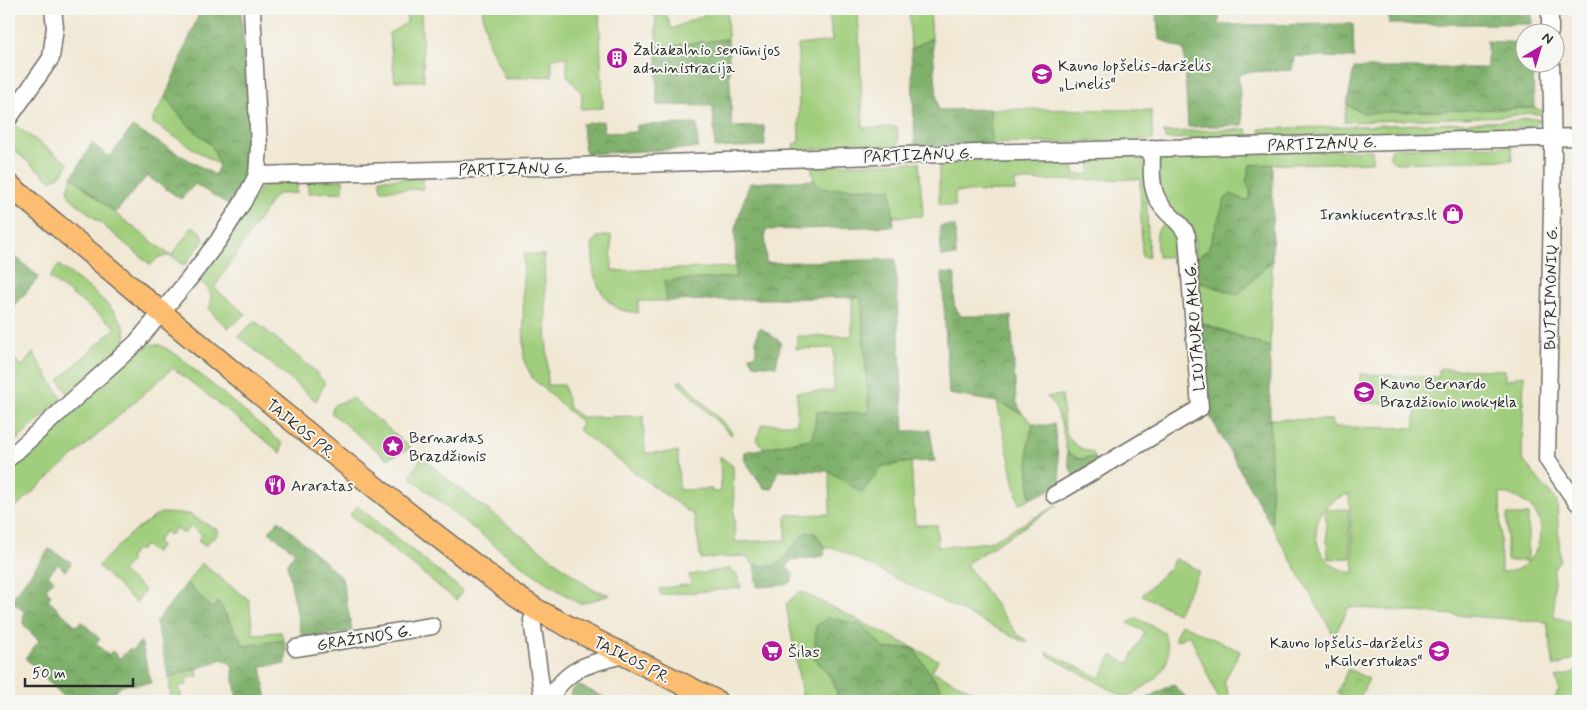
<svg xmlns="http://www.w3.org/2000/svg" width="1587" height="710" font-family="Mynerve,sans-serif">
	<defs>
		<pattern id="forest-crowns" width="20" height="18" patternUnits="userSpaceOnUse" patternTransform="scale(1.25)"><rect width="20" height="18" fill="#80b16c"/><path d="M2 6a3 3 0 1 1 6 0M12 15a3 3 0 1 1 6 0" fill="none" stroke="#699059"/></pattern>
		<pattern id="park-crowns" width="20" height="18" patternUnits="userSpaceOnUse" patternTransform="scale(1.25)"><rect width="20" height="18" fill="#a0ce7c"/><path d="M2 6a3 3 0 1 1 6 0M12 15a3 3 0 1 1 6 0" fill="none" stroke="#8ab16b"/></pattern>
	</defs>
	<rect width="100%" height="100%" fill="#f6f6f2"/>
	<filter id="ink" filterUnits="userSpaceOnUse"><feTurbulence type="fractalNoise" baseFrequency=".02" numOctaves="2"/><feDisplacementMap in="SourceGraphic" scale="10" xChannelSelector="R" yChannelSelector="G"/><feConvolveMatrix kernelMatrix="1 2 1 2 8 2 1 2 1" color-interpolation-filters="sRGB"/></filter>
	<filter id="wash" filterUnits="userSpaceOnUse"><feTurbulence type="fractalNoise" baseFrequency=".0096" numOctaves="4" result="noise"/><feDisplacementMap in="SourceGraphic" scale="20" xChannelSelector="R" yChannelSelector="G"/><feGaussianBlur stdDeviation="1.12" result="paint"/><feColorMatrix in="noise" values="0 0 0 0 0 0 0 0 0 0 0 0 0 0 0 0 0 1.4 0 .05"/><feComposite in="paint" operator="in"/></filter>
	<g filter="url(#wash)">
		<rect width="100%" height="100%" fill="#f1e8d4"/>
		<path fill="#a0ce7c" stroke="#667c54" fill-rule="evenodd" d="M406,9h15l3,72h-29l-6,-48 18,-10z
			M482,9h70l-1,2 8,-2h40l4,99 -22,1 1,-15 -15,-19v-18l-15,1v18l-47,3 -17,-37z
			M664,9l8,20 34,-15 1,-5h20l1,30 -71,8 -2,-37z
			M829,9h29l5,119 34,-1 2,16 -2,3 -103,4 -1,-6 6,-1 -1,-98 34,-4z
			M909,9h21l2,29 -21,11z
			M165,97l21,26 26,23 7,19 -66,-42v-4z
			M1347,105l17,8 170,-5 10,3 -1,4 -14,-2 -18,3 -167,6z
			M990,109l161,1 2,30 -162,4z
			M1528,118l14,2 -7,6 -9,2 -266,9v-8l253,-8z
			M13,124l55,39 -4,9 -13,9 -42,-35v-19z
			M1247,129l1,8 -83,2 -1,-7z
			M1512,146v14l-116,3c-7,-3 -8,-9 -3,-15z
			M1372,150v12l-122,3v33l-4,3 -21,-2 -16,48 -13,13 -3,-31 -4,-6 -29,-27 -1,-39 6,-4z
			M1094,156h45l6,5 4,96h-7l-2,-78 -125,2v10l-60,1v15l-16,-3v-38l3,-6 121,-2 9,4 3,13 15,-1v-15z
			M919,162l4,54 -30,1 -3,-28 -48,-1 -19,1 -9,-9 -3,-15z
			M72,177l43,36 56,43 22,-30 9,8 2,6 -20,26 -13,-10 -12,1 -8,8 -82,-68 -1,-9z
			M423,178v11l-42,1 -1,-11z
			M343,180v12l-35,1v-12z
			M275,182h22v11l-19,1 -5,4 -59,90 32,26 -18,14 -19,-18c4,-13 3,-19 -8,-28v-3l58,-89 8,-6z
			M1167,224c16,5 15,17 17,32l-26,1c-1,-12 -6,-31 9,-33z
			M611,235l1,36 124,-4v10l-71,4 2,20h-29v12l-18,-3 -12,-9 -9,-13 -5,-14 -2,-30 5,-7z
			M524,254l20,1 4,130h16l5,23 13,9 61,-1 2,37 33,-1 1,38 33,-1v3h9l-1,-36 13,10 2,76 51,-2v-25l44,-1 -1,-43 33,21 21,-26 28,-4 4,63h22l1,22 51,-5 69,-37 -92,59 52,71 10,6 -2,2 -191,-95h-10l-10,-15 -15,4 -18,24 -7,5 -21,-1 -7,-7 -7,-2 -39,3 -7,-43 -116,-86 4,-7 -49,-44 -9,-18 -1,-67z
			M1272,261l-2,86 -70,-25 -3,-41 41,14z
			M59,265c16,13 77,53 65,76 -9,16 -42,40 -56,53l-9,-14 57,-53 -67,-49z
			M852,297h9l8,116 -52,-1 -5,27 -48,9 -8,-8 6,-16h35v-32l37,-1v-43l-38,1 1,-13h55z
			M255,321l59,49 11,13 -9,18 -78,-65z
			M152,344l8,1 17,10 105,88 -1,10 -108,-85 -164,145v-46l126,-114z
			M33,353l29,46 -45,41 -8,-8v-67l5,-6 8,7z
			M1439,369l66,1v12l5,-3 14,-4 -2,84 35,43 3,58 -6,8v49l14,4 10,5v31l-24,10 -7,-45 -198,-15 -14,28 -4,-2v-3l-60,-105 1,-3 -2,-103 62,1 1,7 82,1v-24l-55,-1v-29l79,3zM1500,493c33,6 53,30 33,62 -7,12 -17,17 -32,17zM1349,494l5,79c-48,-6 -51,-68 -5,-79z
			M680,381h3l49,51 -1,3 -51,-50 -2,-3z
			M1062,395c2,27 -2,49 30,57l3,5 -16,2 -12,-7c-4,-18 -6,-42 -20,-55z
			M352,398l3,2 56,48 -24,11 -56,-46 3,-8z
			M997,402l25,11 11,10 -5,23 2,53 -11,5z
			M422,457l25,22 145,110 18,6 -30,9c-61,-36 -115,-82 -170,-127z
			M357,506l106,85 -7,9 -106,-85z
			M1348,509l3,49 -23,1 -3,-49z
			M160,513l29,1 30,17 -5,8 -2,-1 -7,8 -7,-5 4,-6 -11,-9 -7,8 -8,-6 -6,7 -5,-4 -8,11 4,3 -6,8 -10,-8 -5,6 -4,-2 -7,10 2,2 -9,11 23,18 -9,13 -38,-37 33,-33z
			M1507,515h21v46h-21z
			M1175,558l25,13 -23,42 -35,-18 28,-27z
			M201,563l48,37 4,34 28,-2 3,8 -40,6 -25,-43 -7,6 -25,-26z
			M728,569c10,2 11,11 13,19l-80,7 -2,-6 32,-5 -2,-9z
			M800,591l138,69 -6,11 61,30h-39l-8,-5 -33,-48 -28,1 -23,-24 -48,33 18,21 7,22h-36l-17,-97z
			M1136,618l28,14c1,7 5,17 4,24 -3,21 -26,32 -42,42l-79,-43v-3l53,26 12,-23 16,9 17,-32 -17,-9z
			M1181,624l59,27 -16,31 7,19 -12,-1 -29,-65 -14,6 -1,-4z
			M196,667l2,9 -12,2 1,7 -8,1 3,15h-11l-2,-24z
			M1578,671v30h-25l6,-11 -3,-12z"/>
		<path fill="url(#forest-crowns)" stroke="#566e4c" d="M201,9h40l9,136 -3,29 -18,31 -34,-21 -14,15 -34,-23 -32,37 -43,-36 20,-34 18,14 22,-30 83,48 4,-10 -7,-19 -26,-23 -21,-26z
			M1156,9h63v16l134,-1 1,34 -60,-2 -2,14 -44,2 -10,3 5,50 -55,2 -4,-77 -25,-11z
			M1389,9h143v15h-143z
			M932,38l6,72 52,-1 1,35 -76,2 -4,-97z
			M728,39l4,88 32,-1 1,20 -50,2 -2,-42 -56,-1v-58z
			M1487,41l37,2v19l9,1 1,45 -170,5 -17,-8 7,-37h133z
			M603,121l1,12 32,-1v-7l61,-1 1,24 -111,6 -3,-7 -2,-23z
			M1273,164l-1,97 -34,34 -41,-14 -1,-21 13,-13 16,-48 6,-5 15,7 4,-3 1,-6 -5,-10 4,-17z
			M814,180l9,9 19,-1 49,1 3,37 -129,4 1,33 129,-4 9,172 26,-1 5,31 -24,1 -28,4 -21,27 -33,-22 -47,-1 -5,2 -5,17 -8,-1 -19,-27 -1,-9 68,-13 5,-27 52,1 -8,-116 -194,4 -3,-20 72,-4 -1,-46 6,-23 9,-25z
			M940,226h15l1,30h-15z
			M9,251l30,26 -30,36z
			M942,273l13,1 -1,31 7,11h50l5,85 6,12 -25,-11 -48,-8z
			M1200,323l70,24v72l2,104 -1,2 -65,-116z
			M761,328l20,14 -5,24 -22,-2 -5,-8 7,-1v-14l2,-11z
			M1033,423c8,3 13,3 21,0l7,62 -31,14 -2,-53z
			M1067,452l12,7 16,-2 3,7 -23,14 -6,-11z
			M279,520l63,58 10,53 -50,7 -15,-75 8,-11 -26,-20z
			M806,532l9,1 10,15 -1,8 -34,5 -3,6 6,7 -2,8 -7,3 -27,2 -3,-22 21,1 7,-5z
			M49,549l22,13 -1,3 -5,6 -7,-7 -10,11 6,5 -8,9 5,6 -3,5 28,26 5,-5 19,18 -4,4 12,12 4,-4 8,7 9,-9 3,2 9,-10 10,42 -28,2 -20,16h-35l-43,-43 14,-17 -16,-17 1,-12 -13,-12z
			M187,583l25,26 6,-7 26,44 40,-6 3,12 -2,12 -24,2 6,35h-30l-5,-36 -10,-6c-17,8 -35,12 -53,18l-13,-55z
			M828,617l34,8 23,24 28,-1 33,48 8,5h-115l-5,-21 -20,-22 2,-32z
			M1173,684l17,17h-45l4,-4z
			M578,686l7,2 27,13h-40l-2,-3 1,-8z"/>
		<path fill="url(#park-crowns)" stroke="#667c54" d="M1348,669l21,10 -11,22h-4l-17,-8z"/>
	</g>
	<g filter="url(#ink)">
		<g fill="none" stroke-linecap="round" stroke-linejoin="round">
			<g stroke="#706d66" stroke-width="19">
				<path id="minor" d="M1550,9v23
					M1551,62l2,92 -6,305 23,34 8,10
					M9,118l42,-60 4,-31 -2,-18
					M257,175l319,-9 330,-11 672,-18
					M9,458l127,-115 53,-64 29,-38 25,-39 14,-27 2,-29 -7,-137
					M1054,495l146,-87 -13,-172c-4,-11 -12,-16 -20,-24 -19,-19 -15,-39 -15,-64
					M537,610l-5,10 11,81
					M296,648l136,-22
					M549,701c16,-33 41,-38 75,-46"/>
			</g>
			<g stroke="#706d66" stroke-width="24">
				<path id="major" d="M9,185c166,139 331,279 504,409l24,16 40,21 139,70"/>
			</g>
			<use href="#minor" stroke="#fff" stroke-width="16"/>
			<use href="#major" stroke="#fcbd6f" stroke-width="21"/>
		</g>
	</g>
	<defs>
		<g id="building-disc" transform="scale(1.125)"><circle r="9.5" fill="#b5179e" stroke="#f6f6f2"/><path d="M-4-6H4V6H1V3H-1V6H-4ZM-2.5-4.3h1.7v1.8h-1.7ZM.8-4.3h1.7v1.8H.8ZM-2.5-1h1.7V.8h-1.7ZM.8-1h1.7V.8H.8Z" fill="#fff"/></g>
		<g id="school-disc" transform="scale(1.125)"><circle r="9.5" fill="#b5179e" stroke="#f6f6f2"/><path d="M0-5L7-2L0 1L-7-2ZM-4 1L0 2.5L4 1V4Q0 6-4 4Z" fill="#fff"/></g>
		<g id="shop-disc" transform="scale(1.125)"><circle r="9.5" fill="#b5179e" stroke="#f6f6f2"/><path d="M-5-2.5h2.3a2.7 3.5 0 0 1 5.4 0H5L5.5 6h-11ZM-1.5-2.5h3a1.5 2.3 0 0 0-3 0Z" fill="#fff"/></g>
		<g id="sight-disc" transform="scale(1.125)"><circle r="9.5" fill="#b5179e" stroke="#f6f6f2"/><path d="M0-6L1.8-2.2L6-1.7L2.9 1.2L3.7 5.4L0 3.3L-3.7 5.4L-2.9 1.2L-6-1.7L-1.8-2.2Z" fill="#fff"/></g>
		<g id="restaurant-disc" transform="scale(1.125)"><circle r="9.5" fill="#b5179e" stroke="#f6f6f2"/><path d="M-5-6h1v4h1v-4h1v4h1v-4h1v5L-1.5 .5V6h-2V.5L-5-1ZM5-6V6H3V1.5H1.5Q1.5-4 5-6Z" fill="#fff"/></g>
		<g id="supermarket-disc" transform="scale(1.125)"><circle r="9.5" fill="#b5179e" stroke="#f6f6f2"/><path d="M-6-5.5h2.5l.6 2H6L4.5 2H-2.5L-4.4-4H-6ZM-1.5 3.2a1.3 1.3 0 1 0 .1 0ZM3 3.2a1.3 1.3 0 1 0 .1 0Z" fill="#fff"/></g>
	</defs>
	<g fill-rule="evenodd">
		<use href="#building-disc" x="617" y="58"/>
		<use href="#school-disc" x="1042" y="74"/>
		<use href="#shop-disc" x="1453" y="214"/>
		<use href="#school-disc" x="1364" y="392"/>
		<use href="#sight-disc" x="393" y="446"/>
		<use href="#restaurant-disc" x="275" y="485"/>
		<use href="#supermarket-disc" x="772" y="651"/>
		<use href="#school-disc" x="1439" y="651"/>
	</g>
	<g text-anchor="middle" stroke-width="4" stroke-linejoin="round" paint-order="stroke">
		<g font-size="16" fill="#2b2b2b" stroke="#f6f6f2" text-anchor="start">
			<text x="633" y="55">Žaliakalnio seniūnijos<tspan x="633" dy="18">administracija</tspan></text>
			<text x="1058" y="71">Kauno lopšelis-darželis<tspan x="1058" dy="18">„Linelis“</tspan></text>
			<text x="1437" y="220" text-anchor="end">Irankiucentras.lt</text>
			<text x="1380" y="389">Kauno Bernardo<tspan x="1380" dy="18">Brazdžionio mokykla</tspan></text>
			<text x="409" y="443">Bernardas<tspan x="409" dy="18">Brazdžionis</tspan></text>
			<text x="291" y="491">Araratas</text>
			<text x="1423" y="648" text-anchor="end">Kauno lopšelis-darželis<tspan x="1423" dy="18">„Kūlverstukas“</tspan></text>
			<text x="788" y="657">Šilas</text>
		</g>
		<g font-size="16" fill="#2b2b2b" stroke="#f6f6f2">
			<text transform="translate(1322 143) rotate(-2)" y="6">PARTIZANŲ G.</text>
			<text transform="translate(918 154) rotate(-2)" y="6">PARTIZANŲ G.</text>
			<text transform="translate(513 168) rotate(-1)" y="6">PARTIZANŲ G.</text>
			<text transform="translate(1550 288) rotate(-89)" y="6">BUTRIMONIŲ G.</text>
			<text transform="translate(1194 327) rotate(-94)" y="6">LIUTAURO AKLG.</text>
			<text transform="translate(301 428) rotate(39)" y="6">TAIKOS PR.</text>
			<text transform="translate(364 637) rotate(-9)" y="6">GRAŽINOS G.</text>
			<text transform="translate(632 659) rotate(27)" y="6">TAIKOS PR.</text>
		</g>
	</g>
	<rect width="1587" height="710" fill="none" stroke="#f6f6f2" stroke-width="30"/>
	<g transform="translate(1540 48) rotate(38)"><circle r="24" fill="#f6f6f2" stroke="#a5a5a2"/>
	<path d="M0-4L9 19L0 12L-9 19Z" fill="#b5179e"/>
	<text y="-8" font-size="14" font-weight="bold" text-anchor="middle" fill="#2b2b2b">N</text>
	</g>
	<path d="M25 678v8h108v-8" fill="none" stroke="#2b2b2b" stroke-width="2.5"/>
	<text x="32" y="678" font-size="15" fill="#2b2b2b" stroke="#f6f6f2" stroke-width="4" paint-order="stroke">50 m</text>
</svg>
